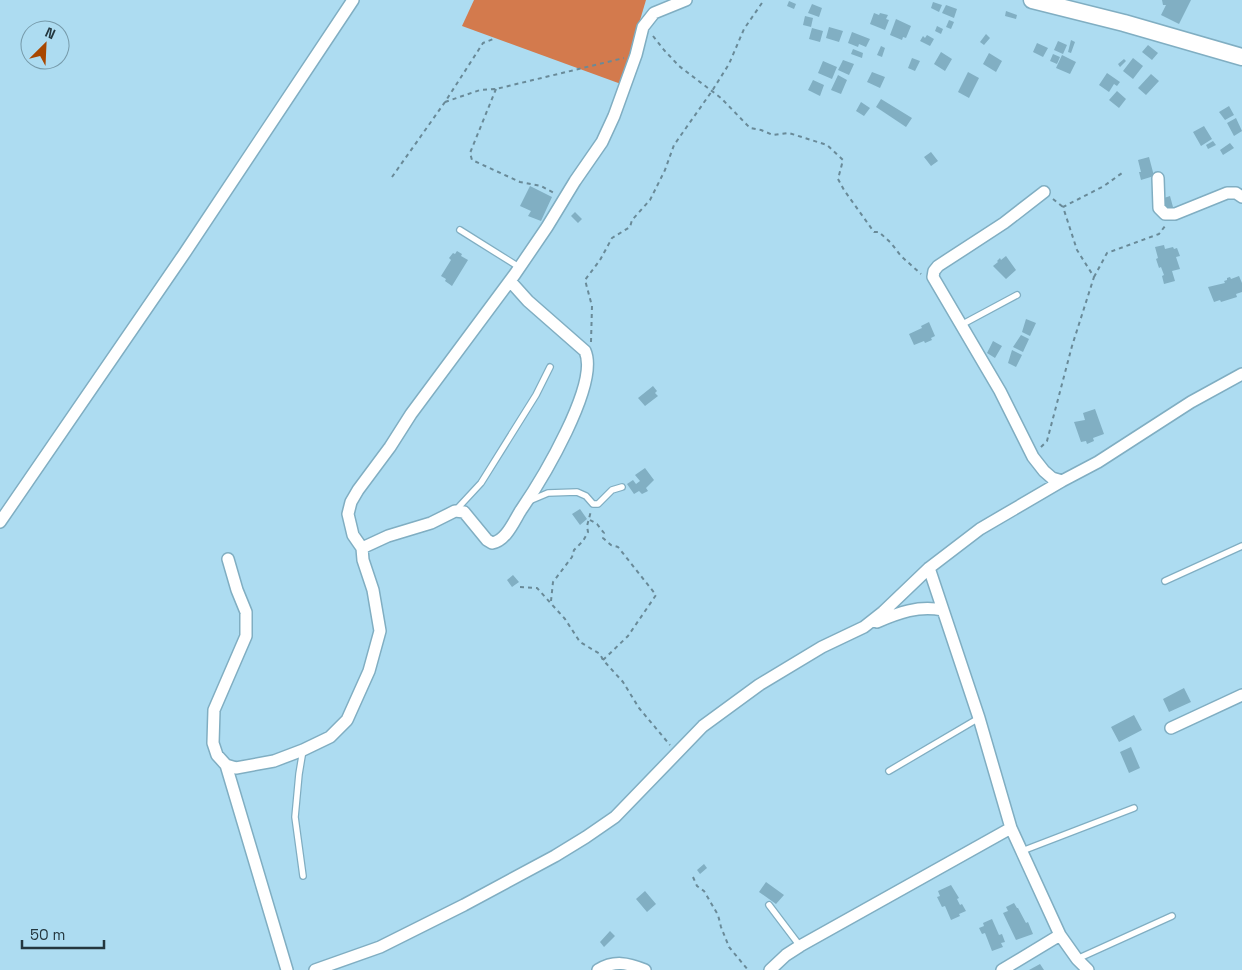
<svg xmlns="http://www.w3.org/2000/svg" width="1242" height="970" font-family="'Space Grotesk',sans-serif">
	<rect width="100%" height="100%" fill="#addcf1"/>
	<path fill="#d37a4d" d="M474,0h172l-25,84 -159,-58z"/>
	<path fill="#81afc3" d="M1162,0h29l-12,24 -18,-9 5,-10h-3z
		M789,1l7,3 -2,5 -7,-3z
		M933,2l9,3 -3,7 -8,-4z
		M812,4l10,4 -3,9 -11,-4z
		M946,5l11,4 -3,9 -12,-5z
		M1006,11l11,4 -1,4 -11,-3z
		M874,13l5,2 1,-2 8,2 -2,4 3,1 -4,10 -15,-6z
		M805,16l8,2 -2,9 -8,-2z
		M896,19l15,7 -5,12 -3,-1 -1,3 -12,-5z
		M949,20l5,2 -3,7 -5,-2z
		M937,26l6,3 -2,5 -6,-3z
		M829,27l14,4 -4,11 -13,-4z
		M812,28l11,3 -3,11 -11,-3z
		M852,32l18,7 -4,8 -7,-3 -1,3 -10,-4z
		M986,34l4,4 -6,7 -4,-3z
		M927,35l7,4 -4,7 -10,-5 3,-5 2,2z
		M1071,40l4,2 -4,11 -3,-1z
		M1058,41l9,4 -4,9 -9,-4z
		M1037,43l11,5 -5,9 -10,-5z
		M1148,45l10,8 -6,7 -10,-8z
		M881,46l4,2 -3,9 -5,-2z
		M853,49l10,4 -1,5 -11,-4z
		M941,52l11,7 -7,12 -11,-7z
		M989,53l13,8 -6,11 -13,-8z
		M1053,54l7,3 -3,7 -7,-3z
		M1062,55l14,7 -6,12 -14,-6z
		M912,58l8,3 -5,10 -7,-3z
		M1133,58l10,8 -10,13 -10,-8z
		M1124,59l2,2 -6,6 -2,-3z
		M843,60l11,4 -5,11 -11,-5z
		M823,61l14,6 -5,12 -14,-6z
		M872,72l13,5 -5,11 -13,-6z
		M968,72l11,6 -10,20 -11,-6z
		M1107,73l13,9 -3,4 -3,-2 -5,8 -10,-7z
		M1151,74l8,7 -13,14 -8,-7z
		M838,75l9,5 -6,14 -10,-4z
		M813,80l11,5 -4,11 -12,-6z
		M1117,91l9,8 -7,9 -10,-8z
		M881,99l31,19 -6,9 -30,-20z
		M861,102l9,6 -6,8 -8,-5z
		M1229,106l5,9 -9,5 -6,-8z
		M1236,118l6,13 -8,5 -7,-13z
		M1204,126l8,13 -11,7 -8,-14z
		M1213,141l3,4 -8,4 -2,-4z
		M1230,143l4,5 -11,7 -3,-5z
		M931,152l7,9 -7,5 -7,-9z
		M1149,157l5,19 -13,4 -2,-8h2l-3,-12z
		M530,186l22,11 -11,24 -13,-5 3,-5 -11,-5z
		M1170,196l3,11 -9,3 -3,-11z
		M575,212l7,7 -4,4 -7,-7z
		M1164,245l1,4 8,-2 1,2 3,-1 3,8 -4,1 4,12 -8,2 3,10 -11,3 -2,-8 2,-1 -3,-8 -2,1 -3,-9 2,-1 -3,-11z
		M457,251l5,3 -1,2 7,4 -16,26 -7,-5 1,-2 -5,-3 10,-16 -2,-2 4,-5 2,1z
		M1006,256l10,14 -10,9 -13,-13 5,-4 -1,-1 3,-3 1,2z
		M1239,276l3,7v9l-6,2 1,3 -16,5 -1,-2 -6,2 -6,-15 17,-4 -1,-2 3,-1v-2l3,-1 1,2z
		M1026,319l10,4 -6,13 -8,-4z
		M929,322l6,14 -4,2 1,2 -7,3 -1,-2 -10,4 -5,-11 13,-6 -1,-2z
		M1021,335l8,4 -6,13 -10,-5z
		M993,341l9,5 -7,12 -8,-5z
		M1012,350l10,5 -6,12 -8,-4z
		M653,386l4,5 -2,2 3,3 -13,10 -7,-8z
		M1095,409l9,25 -11,4 1,3 -7,3 -1,-3 -5,1 -7,-20 11,-2 -2,-7z
		M645,468l9,12 -8,8 2,3 -6,3 -3,-3 -5,3 -7,-10 6,-4 3,4 4,-3 -5,-6z
		M580,509l7,10 -7,6 -8,-11z
		M513,575l6,7 -7,5 -5,-7z
		M1184,688l7,14 -22,10 -6,-13z
		M1134,715l8,15 -23,12 -8,-15z
		M1131,747l9,21 -11,5 -9,-21z
		M704,864l3,4 -7,6 -3,-4z
		M766,882l18,13 -8,9 -17,-12z
		M951,885l8,13 -2,1 3,6 2,-1 4,7 -7,3 1,2 -9,4 -6,-14 -3,1 -5,-10 3,-1 -2,-5z
		M645,891l11,13 -9,8 -11,-13z
		M1014,903l3,5h1l8,15 2,-1 5,12 -17,6 -13,-27 5,-2 -2,-4z
		M992,919l7,16 3,-1 3,8 -4,1 2,4 -11,4 -7,-18 -3,1 -3,-6 5,-2 -1,-3z
		M610,931l5,5 -11,11 -4,-5z
		M1040,964l4,6h-15z"/>
	<g fill="none" stroke-linecap="round" stroke-linejoin="round">
		<g stroke="#80aec2" stroke-width="8">
			<path id="lane" d="M460,230l59,37
				M961,325l56,-30
				M529,501l19,-8 29,-1 9,4 7,8h5l14,-14 10,-3
				M455,511l26,-28 55,-88 14,-28
				M1165,581l77,-35
				M889,771l90,-53
				M1022,851l112,-43
				M303,876l-8,-59 4,-43 4,-24
				M769,905l31,41
				M1077,959l95,-43"/>
		</g>
		<g stroke="#80aec2" stroke-width="14">
			<path id="street" d="M1158,178l1,30 6,6h10l52,-21h9l6,4
				M1044,192l-40,31 -66,43 -4,5 -1,6 67,114 33,66 11,14 8,7 10,3
				M0,522l184,-268 169,-254
				M362,548l26,-12 43,-13 24,-12 9,1 23,28 5,3c14,-2 22,-22 29,-33 20,-29 79,-126 64,-159l-57,-50 -18,-20
				M228,559l9,31 9,22v24l-32,74 -1,33 4,12 9,10 10,3 38,-7 29,-11 27,-13 17,-17 22,-49 11,-40 -7,-41 -10,-30 -1,-12 -9,-13 -5,-21 3,-12 7,-12 32,-43 21,-33 104,-140 32,-47 28,-46 27,-39 12,-26 22,-61 7,-28 11,-14 32,-13
				M929,568l50,150 32,110 49,107 17,24 11,11
				M877,622c21,-9 42,-17 65,-12
				M1171,728l71,-33
				M226,765l61,205
				M315,970l65,-23 84,-42 91,-49 31,-19 29,-20 88,-91 56,-41 63,-38 42,-20 19,-15 46,-44 51,-39 82,-48 36,-19 93,-60 51,-28
				M598,970c16,-10 30,-7 47,0
				M770,970l16,-15 14,-9 211,-118
				M1002,970l58,-35"/>
		</g>
		<g stroke="#80aec2" stroke-width="19">
			<path id="secondary" d="M1032,0l92,23 118,34"/>
		</g>
		<path stroke="#698a98" stroke-width="2" stroke-dasharray="4 4" stroke-linecap="butt" d="M653,36l11,14 15,16 42,32 29,30 11,2 12,5 16,-2 38,12 16,15 -5,19 6,11 30,42h5l12,11 10,13 20,18
			M496,89l-26,64 2,7 48,22 21,4 13,7
			M445,102l35,-12 16,-1 128,-31
			M392,177l53,-75 38,-59 13,-5
			M1053,199l10,8
			M1094,277l13,-24 52,-19 6,-8
			M591,342l1,-36 -7,-26 15,-20 12,-22 18,-11 2,-7 18,-20 15,-30 9,-25 38,-54 17,-27 15,-35 20,-29
			M1041,447l6,-6 25,-95 22,-69 -17,-27 -14,-43 41,-21 18,-13
			M590,520l7,4 7,9 -1,5 8,7 7,2 38,48 -28,41 -25,24
			M520,587l17,1 28,31 15,23 20,12 3,6 20,22 16,26 31,37
			M551,601l2,-19 19,-25 2,-7 9,-9 5,-9 -1,-6 4,-15
			M693,877l4,9 7,5 14,24 3,12 8,20 19,23"/>
		<use href="#lane" stroke="#fff" stroke-width="5.5"/>
		<use href="#street" stroke="#fff" stroke-width="11"/>
		<use href="#secondary" stroke="#fff" stroke-width="16"/>
	</g>
	<g transform="translate(45 45) rotate(24)"><circle r="24" fill="#addcf1" stroke="#769aaa"/>
	<path d="M0-4L9 19L0 12L-9 19Z" fill="#a84700"/>
	<text y="-8" font-size="14" font-weight="bold" text-anchor="middle" fill="#24373f">N</text>
	</g>
	<path d="M22 940v8h82v-8" fill="none" stroke="#24373f" stroke-width="2.5"/>
	<text x="30" y="940" font-size="15" fill="#24373f" stroke="#addcf1" stroke-width="4" paint-order="stroke">50 m</text>
</svg>
